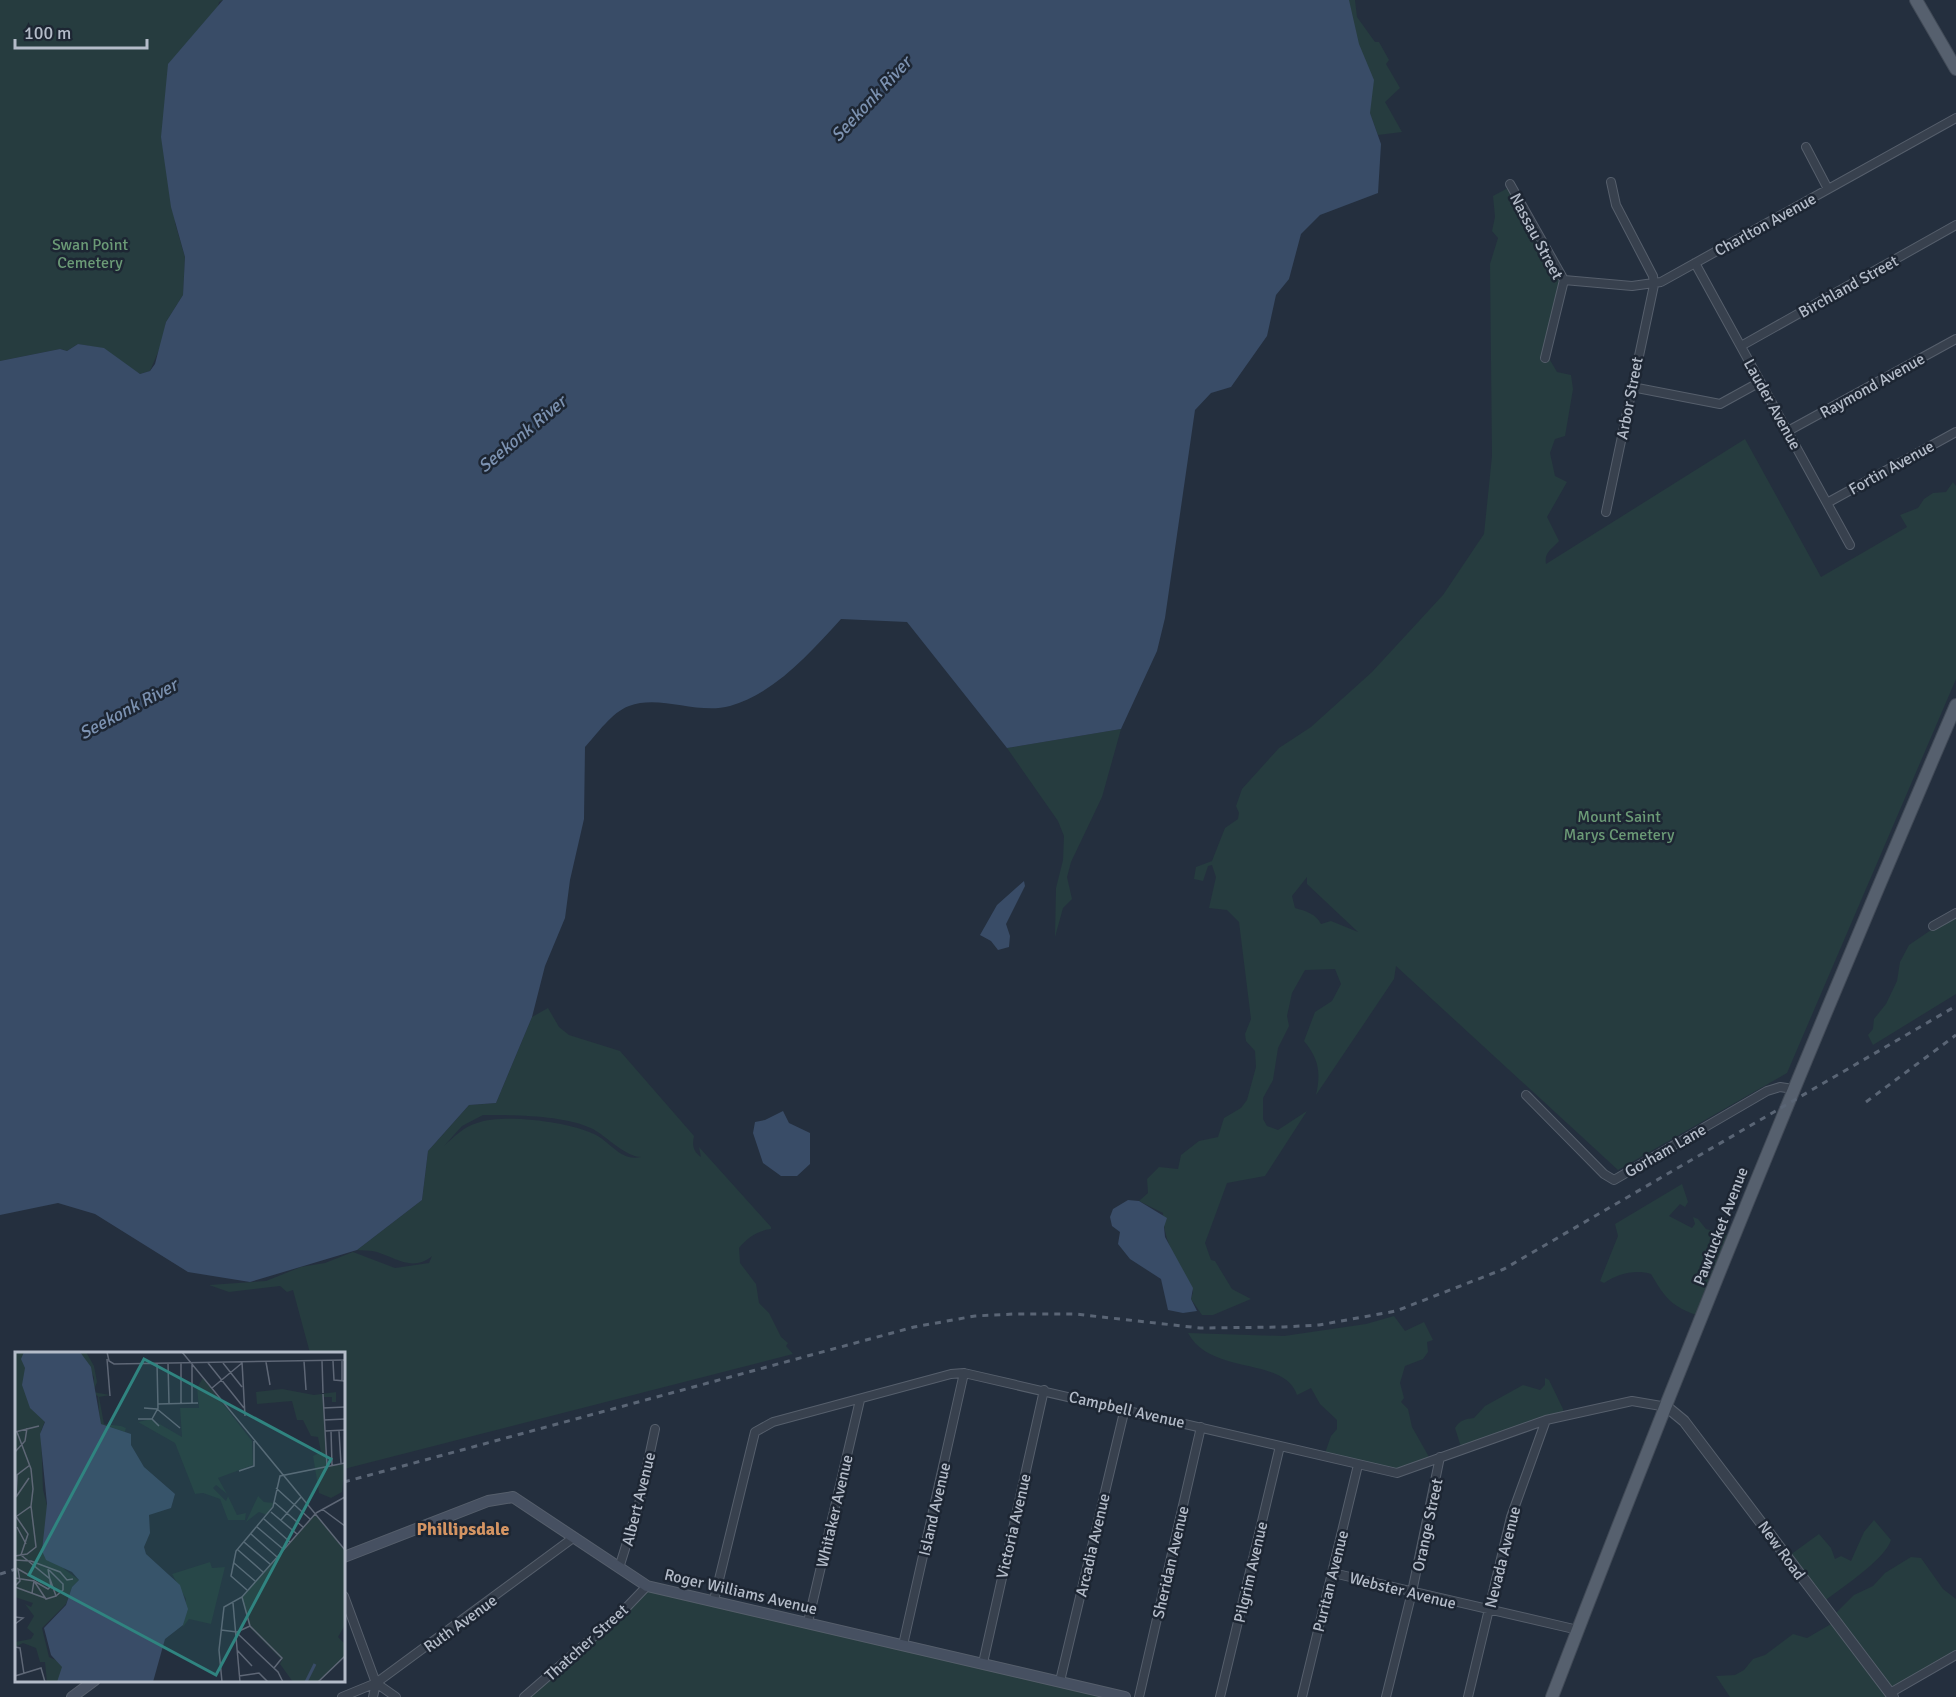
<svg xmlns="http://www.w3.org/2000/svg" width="1956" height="1697" font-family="Signika,sans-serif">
	<rect width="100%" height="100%" fill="#242f3e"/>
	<path fill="#263c3f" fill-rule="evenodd" d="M0,0h223l-4,2 -44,221 10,34 -2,38 -17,27 -4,21 -12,28 -10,3 -40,-26 -22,-4 -11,7 -7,-2 -60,12z
		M1328,0h27l2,17 18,25h4l10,18 -3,4 14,24 -15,14 17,30 -24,3z
		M1508,188l53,92 -14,75 10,17 14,3 2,14 -8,47 -10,3 -5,14 5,23 12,6 -20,35 12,24c-7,8 -15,11 -13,23l199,-125 76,138 86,-50 -7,-12 18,-7 6,-9 9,-6 13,-1 7,-10 3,4v193l-169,394 -169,97 -222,-204 -2,13 -78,116c5,-22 3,-36 -12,-54l11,-29 17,-11 9,-17 -6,-15 -30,1 -13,23 -5,23 2,10 -11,22 -5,32 -10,18v21l4,7 11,4 29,-19 -42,65 -38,7 -22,60 6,17 4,1 17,28 19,10 -38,16h-11l-11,-16 2,-7c-13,-32 -29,-43 -30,-79l-24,-12 9,-8 -1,-14 12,-12 19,2 3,-14 18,-14 19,-4 6,-19 17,-10 6,-8 9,-33 -1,-16 -9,-10 -1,-7 6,-15 -12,-97 -12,-12 -18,-2 7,-31 -4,-12 -4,1 -5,15 -9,-2 2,-12 16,-6 13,-33 13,-9 1,-6 -3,-7 6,-17 37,-41 32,-21 61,-55 71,-77 41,-61 8,-78 -2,-192 8,-26 -6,-7 3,-14 -2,-21zM1307,877v7l51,48 -27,-11 -10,3c-5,-10 -15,-13 -26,-16l-3,-12z
		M1121,729l-19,68 -31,65 -4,15 5,22 -9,9 -8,29 1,-49 7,-28 1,-24 -6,-15 -51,-73z
		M1956,913v81l-83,51 -5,-10 5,-6 1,-10 12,-15 11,-23 3,-19 9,-17z
		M548,1008l11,19 10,8 51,16 74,85c-2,9 -1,15 7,21l-2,-10 72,80v2c-14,2 -23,8 -32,19l1,15 16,21 3,19 10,10 12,24 7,6 -2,3 7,8 -449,115v-115l-34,-1 -17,-63 -6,2 -7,-6 -51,6 -20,-7 57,-4 35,-14 24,-4 28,-11 42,16 34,-5 3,-7c-19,16 -36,2 -55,-4 -6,-2 -14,-1 -20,-2l65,-50 6,-49 41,-46 27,-2 36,-86zM483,1115c32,0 82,0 110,14 14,8 33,28 48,28 -20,5 -30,-15 -47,-23 -25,-12 -90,-21 -117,-11 -14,4 -23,14 -33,23l18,-20z
		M1682,1184l6,18 -3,5 -5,-3 -11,12 23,12 3,-4 -2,-7 5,2 8,10 25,7 -32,80c-27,-9 -34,-18 -48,-42 -16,-5 -34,0 -47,9l-4,-2 18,-45 -3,-12z
		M1394,1316l11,15 19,-9 9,18 -6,2 1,10 -5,7 -18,7 -5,17 4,15 -3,4 7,7 4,18 17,30 -37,15 -68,-16 7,-20 6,-7v-9l-17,-16 -9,-16 -14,7c-13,-39 -86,-19 -109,-62l96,3 82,-12z
		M1545,1378l4,2 14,29 1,7 -103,31 -6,-19c5,-8 10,-9 19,-10l11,-12 38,-21 17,5 5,-5z
		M1874,1520l17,20c-6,20 -54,51 -72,65l-33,-47 33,-24 12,14 4,11 6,-3 10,5 13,-29z
		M1911,1557l10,1 22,31 13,10v56l-70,42h-156l-14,-21 19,-1 9,-5 9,-11 12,-4 28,-21 14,4 24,-14 -1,-5 24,-24 19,-9 12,-13z
		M644,1587l416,100 41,10h-577z"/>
	<path fill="#394c67" d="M223,0h1126l10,44 15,36 -4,33 11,31 -3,49 -58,22 -19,19 -12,45 -13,16 -9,41 -36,51 -20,6 -16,17 -30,208 -8,33 -36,78 -114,19 -100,-126 -66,-3c-31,34 -66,74 -111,87 -33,9 -70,-12 -101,0 -17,6 -32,28 -44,41l-1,72 -14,61 -5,38 -20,48 -13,51 -36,86 -27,2 -41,46 -6,49 -65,50 -107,32 -62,-10 -93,-58 -37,-11 -58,12v-854l60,-12 7,2 11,-7 26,4 36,26 10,-3 5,-7 11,-42 17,-27 2,-38 -14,-50 -10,-70 7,-73z
		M1024,881l1,5 -19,38 4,12 -1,11 -11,3 -7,-9 -11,-6 17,-30z
		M783,1111l6,12 21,10v31l-13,12h-16l-18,-13 -10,-30 2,-11 10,-2z
		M1128,1200l11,1 28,17 -3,9 1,10 28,51 -2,11 6,12 -14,2 -15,-3 -7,-31 -31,-20 -12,-15 2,-12 -8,-6 -2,-9 3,-8z"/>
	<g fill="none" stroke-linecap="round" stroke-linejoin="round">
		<g stroke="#565f6c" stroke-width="10">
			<path id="minor" d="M1806,147l22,42
				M1510,184l54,96 -19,78
				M1695,263l155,282
				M1564,280l68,6 29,-4 295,-164
				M1741,346l215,-121
				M1632,387l88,17 40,-22
				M1788,431l168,-92
				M1827,503l129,-71
				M1606,512l48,-227 -1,-9 -37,-71 -5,-23
				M1933,926l23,-13
				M1526,1095l78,79 10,6 153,-89 13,-4 13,2
				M619,1568l20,-64 16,-75
				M1333,1573l245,57
				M344,1596l32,87 20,14
				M714,1600l41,-168 18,-10 178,-48 13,-1 433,100 149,-53 86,-19 35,6
				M808,1622l52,-222
				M903,1645l61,-272
				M983,1663l61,-273
				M1060,1681l65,-273
				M1890,1693l66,-38
				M342,1697l34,-14 197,-145
				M373,1697l3,-14
				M524,1697l99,-86 24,-25
				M1139,1697l62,-270
				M1220,1697l60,-251
				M1302,1697l56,-232
				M1386,1697l26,-105 28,-135
				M1468,1697l43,-180 35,-97"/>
		</g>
		<g stroke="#565f6c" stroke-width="12">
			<path id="tertiary" d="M1667,1407l17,14 209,276"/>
		</g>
		<g stroke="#565f6c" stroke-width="12">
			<path id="secondary" d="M344,1557l144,-56 25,-4 134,89 478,111
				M72,1697l23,-17"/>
		</g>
		<g stroke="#414a57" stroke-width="14">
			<path id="primary" d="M1916,0l40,69
				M1552,1697c128,-334 263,-664 404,-992"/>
		</g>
		<use href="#minor" stroke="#38414e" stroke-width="8"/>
		<use href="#tertiary" stroke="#38414e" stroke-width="10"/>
		<use href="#secondary" stroke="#465061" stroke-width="10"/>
		<use href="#primary" stroke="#56606e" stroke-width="12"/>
		<path stroke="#5a6575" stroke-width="3" stroke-dasharray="6 6" stroke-linecap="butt" d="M1866,1102l90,-67
			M344,1482l570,-155 61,-11 39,-2h61l125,14 83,-1 36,-2 77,-14 108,-42 452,-263
			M0,1574l16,-5"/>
	</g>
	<g text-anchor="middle" stroke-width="5" stroke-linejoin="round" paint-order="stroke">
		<g font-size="16" fill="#b4bcc9" stroke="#1d2633">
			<text transform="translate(1765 224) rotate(-29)" y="6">Charlton Avenue</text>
			<text transform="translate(1537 236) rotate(62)" y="6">Nassau Street</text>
			<text transform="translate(1848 286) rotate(-29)" y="6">Birchland Street</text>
			<text transform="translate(1872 385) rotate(-29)" y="6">Raymond Avenue</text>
			<text transform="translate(1629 398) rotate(-79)" y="6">Arbor Street</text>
			<text transform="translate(1773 404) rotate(61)" y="6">Lauder Avenue</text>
			<text transform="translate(1891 467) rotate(-29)" y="6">Fortin Avenue</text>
			<text transform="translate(1665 1150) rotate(-30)" y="6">Gorham Lane</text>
			<text transform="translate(1720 1226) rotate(-69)" y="6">Pawtucket Avenue</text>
			<text transform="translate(1127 1409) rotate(13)" y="6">Campbell Avenue</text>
			<text transform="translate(638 1499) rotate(-76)" y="6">Albert Avenue</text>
			<text transform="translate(934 1509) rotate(-77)" y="6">Island Avenue</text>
			<text transform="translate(834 1511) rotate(-77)" y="6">Whitaker Avenue</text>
			<text transform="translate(1427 1525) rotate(-78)" y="6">Orange Street</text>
			<text transform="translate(1013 1526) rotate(-77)" y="6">Victoria Avenue</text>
			<text transform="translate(1092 1545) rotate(-77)" y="6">Arcadia Avenue</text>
			<text transform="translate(1782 1550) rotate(54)" y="6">New Road</text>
			<text transform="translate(1502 1557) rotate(-76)" y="6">Nevada Avenue</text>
			<text transform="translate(1170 1562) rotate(-77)" y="6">Sheridan Avenue</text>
			<text transform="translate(1250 1572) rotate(-77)" y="6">Pilgrim Avenue</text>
			<text transform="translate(1330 1581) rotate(-76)" y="6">Puritan Avenue</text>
			<text transform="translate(1403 1590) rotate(14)" y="6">Webster Avenue</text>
			<text transform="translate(741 1591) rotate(13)" y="6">Roger Williams Avenue</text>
			<text transform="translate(460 1623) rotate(-36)" y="6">Ruth Avenue</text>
			<text transform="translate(586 1642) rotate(-42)" y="6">Thatcher Street</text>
		</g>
		<g font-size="16" fill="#6b9a76" stroke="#1d2633">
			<text x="90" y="250">Swan Point<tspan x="90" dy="18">Cemetery</tspan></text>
			<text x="1619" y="822">Mount Saint<tspan x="1619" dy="18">Marys Cemetery</tspan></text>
		</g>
		<g font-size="18" font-style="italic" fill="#7c92b1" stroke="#1d2633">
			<text transform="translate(871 99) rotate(-47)" y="6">Seekonk River</text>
			<text transform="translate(522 434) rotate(-40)" y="6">Seekonk River</text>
			<text transform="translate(128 709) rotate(-28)" y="6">Seekonk River</text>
		</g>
		<g font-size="18" font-weight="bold" fill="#d59563" stroke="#1d2633">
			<text x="463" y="1535">Phillipsdale</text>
		</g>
	</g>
	<g transform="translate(15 1352)">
		<rect width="330" height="330" fill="#242f3e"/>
		<path d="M0,0h10l5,55 15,14 -4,10 2,59 21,79 15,11 -7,7 -6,17 -24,24 7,29 11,5 4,9 -7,11h-10l-2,-20h-5l-4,-14 -13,-5 -8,4v-5l16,-3 3,-5 -7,-6 7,-12 -9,-12 6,3 2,-4 -18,-6zM64,0h7l8,14 3,16 -4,10 17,3 -11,2 5,27 17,2 5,2 -1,4 -25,-8 -2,-28 -4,-1 -1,-4 1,-14zM188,26l49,63 1,24 -35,13 9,16 -11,-9 -3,3 13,13 2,-5 9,19 9,-2 -1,7h-17l-8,-21 -17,-6 -8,1 -20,-51 -37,-21 13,-3 31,18 -2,-29h19l-2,-20zM267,37l32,6 22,-3v10h-4v-5h-9l4,69 18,-2 -3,28 -11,6 -12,-5 -6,-37 8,-4 -3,-15 -7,-1 -8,-16h-6l-5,-19 -35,3 -1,-12zM243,144l6,6 10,1 -7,12 -8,-3 -13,10zM301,162l29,36v75l-7,12 7,7v12l-27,26h-25l-13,-18 2,-4 -33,-33 -7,-30zM195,210l2,6 13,-1 -14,57 -22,-5 -6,8 3,-28 -14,-25z" fill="#263c3f"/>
		<path d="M9,0h56l11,15 10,57 30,10v11l13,22 31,27 -4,14 -22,7 1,18 -6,14 2,7 34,31 8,24 -5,16 -18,14 -12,43h-96l5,-15 -11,-12 -7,-27 22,-23 6,-18 7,-7 -7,-8 -26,-12 -4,-9 5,-47 -7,-70 5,-12 -15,-14 -8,-23 3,-17 -4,-9z" fill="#394c67"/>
		<path fill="none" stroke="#394c67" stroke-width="3" d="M291,330l9,-18"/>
		<path fill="none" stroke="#5e6776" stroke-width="1.5" d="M92,0l2,9 5,3 231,-4M167,0l163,198M92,7l3,37M327,8v21M289,9l2,29M307,9l1,32M318,9l1,19 11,1M227,10l3,54M251,10l4,23M153,11l1,40M166,11v40M193,11l36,45M208,11l19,24M177,13v38M197,36l30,-25M308,42l4,72M143,52l40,-1M129,56l13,1 23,19M308,56l22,-1M123,67h14l7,7M137,67l6,-11 -1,-45M309,68l21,-1M310,79l20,-1M316,79l1,34M324,79l2,33M0,80l24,-6M0,100l10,-11 2,-13M224,119l15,-5v-25M261,136l34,31M1,145l1,-22 13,-10M1,145l13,-19M259,150l29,25M307,157l23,17M256,160l26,22M301,161l29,-16M0,163l13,19 -7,21 29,24 6,17 -10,3 -12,-18 -19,-3M2,164l14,-10 2,-17 -2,-20 -14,-37M249,167l26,23M266,168l20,-23M2,175l9,17M242,175l26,22M236,182l26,23M229,190l26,22M223,198l25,22M0,204l12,-2 9,-7 -5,-41M0,208l16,1 29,11 7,8 6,-1M219,211l21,18M34,218l14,14v6l-7,6M0,234l5,-5 -2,-12 23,13M0,235l30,11M232,238l-16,-14 5,-25 37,-44 7,-31 65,-13M17,241l2,-12 14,8 3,-3 -3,-17M227,245l8,29 32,32 -8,10M218,251l7,79M0,265l8,1 -8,6M206,278l16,2 13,-6M222,281l41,39 5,10M0,295l5,1 4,26M222,298l15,16M0,324l26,-8 4,14M224,324l20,-3 9,9M207,330l-3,-32 5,-43 18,-10 74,-84M303,330l27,-26"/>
		<path fill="#308480" fill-opacity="0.15" stroke="#308480" stroke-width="3" d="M129,7l187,100 -115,216 -187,-100z"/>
		<rect width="330" height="330" fill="none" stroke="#b4bcc9" stroke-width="3"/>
	</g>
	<path d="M15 39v9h132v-9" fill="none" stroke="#b4bcc9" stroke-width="3"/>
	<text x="24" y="39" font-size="18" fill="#b4bcc9" stroke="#1d2633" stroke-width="4.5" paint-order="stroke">100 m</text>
</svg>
